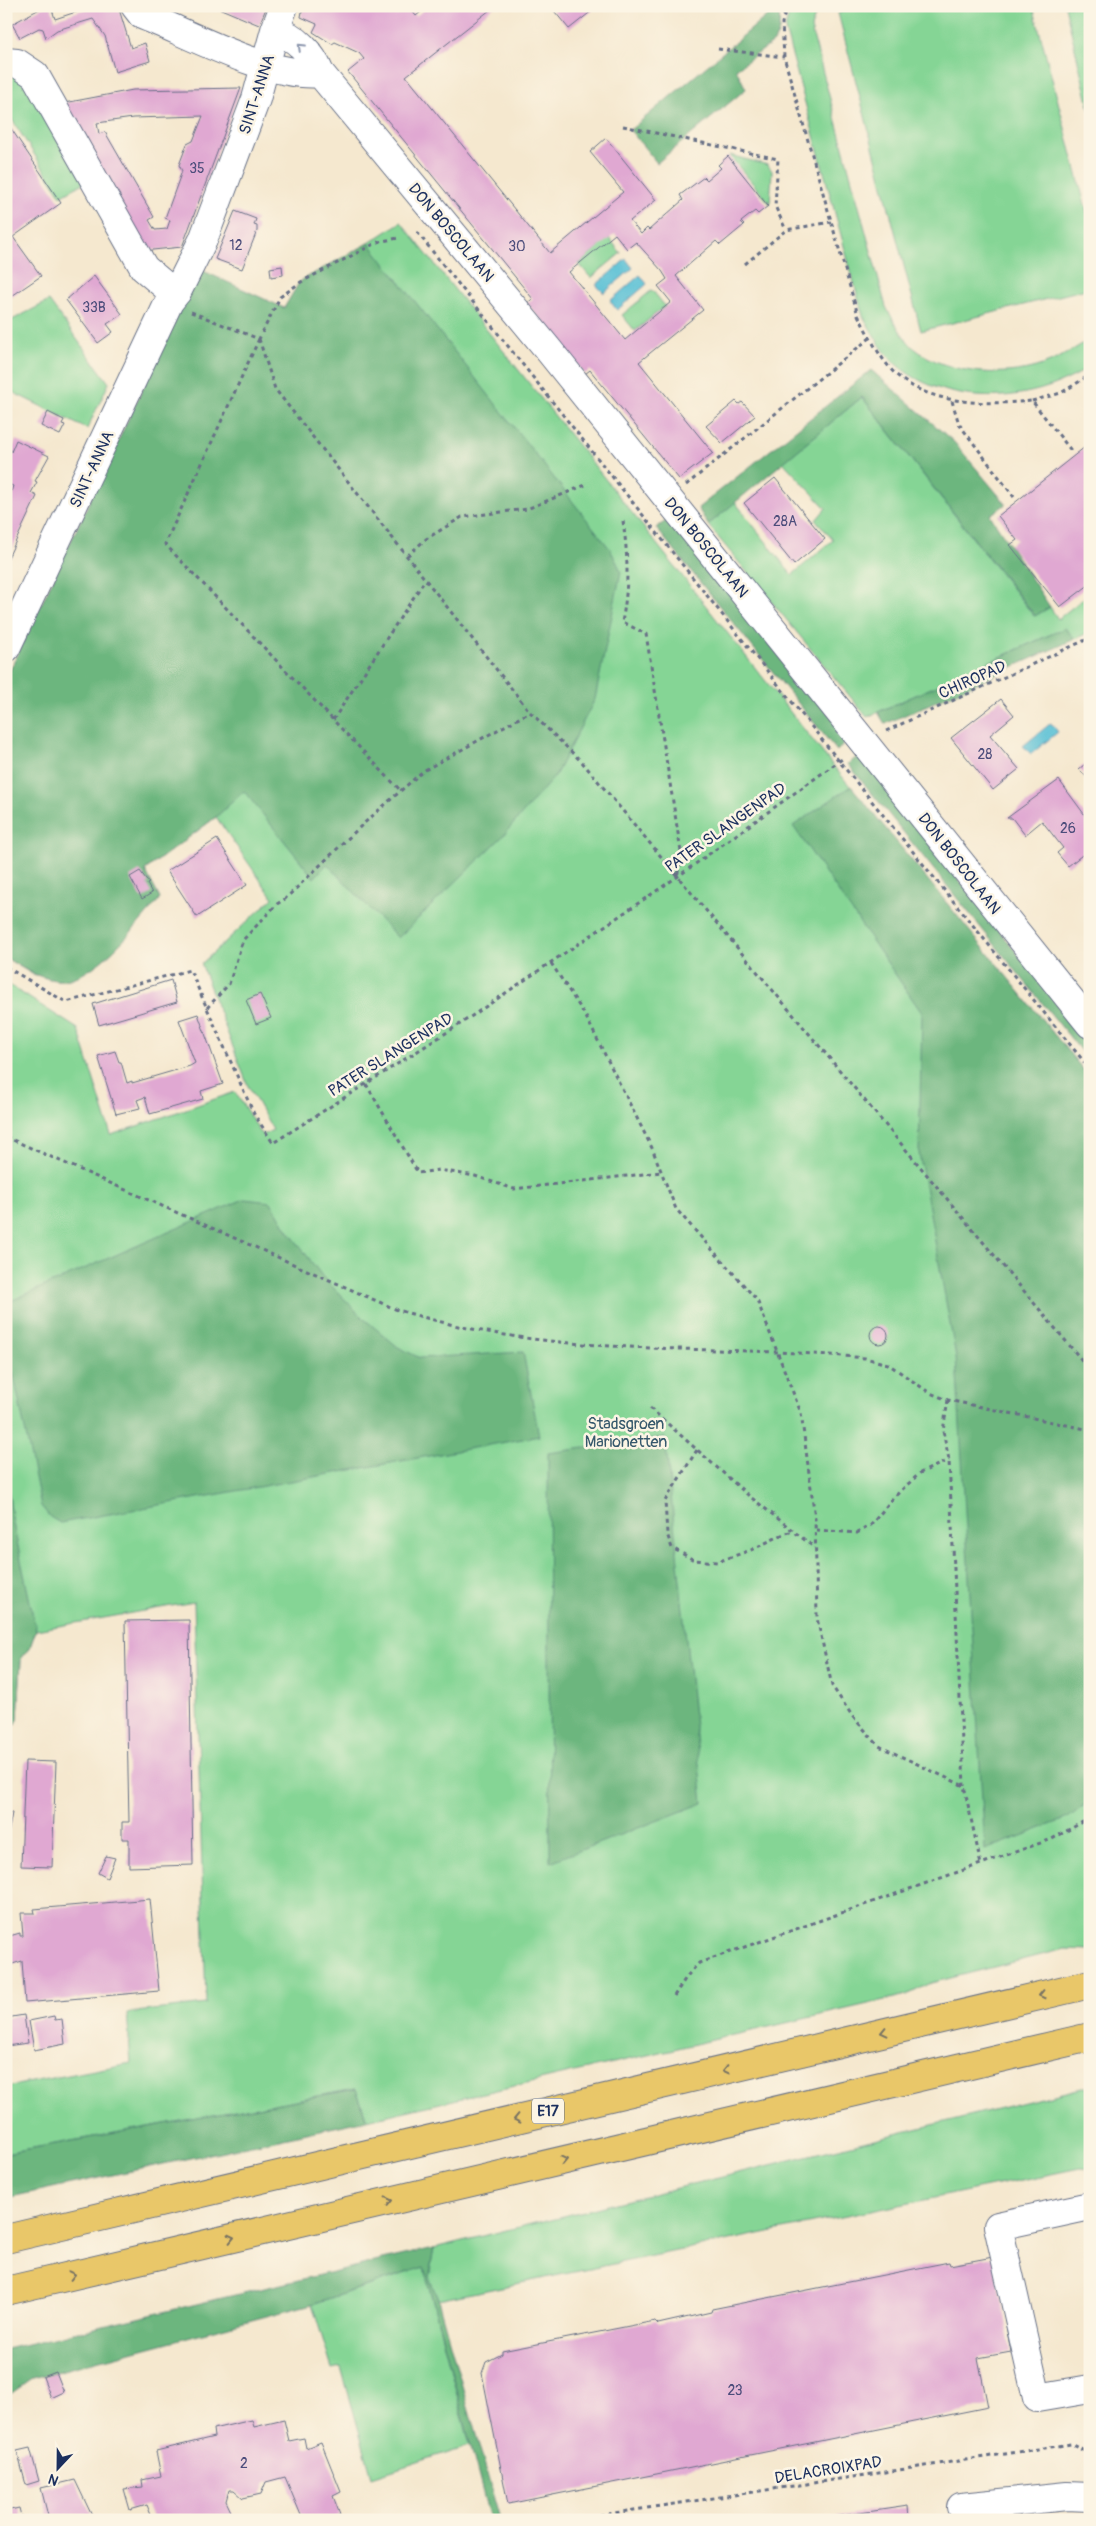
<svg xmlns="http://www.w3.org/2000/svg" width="1096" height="2526" font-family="Pangolin,sans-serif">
	<rect width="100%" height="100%" fill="#fcf5e5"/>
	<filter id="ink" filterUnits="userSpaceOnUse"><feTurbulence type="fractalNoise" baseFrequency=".02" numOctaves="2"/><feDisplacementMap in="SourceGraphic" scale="10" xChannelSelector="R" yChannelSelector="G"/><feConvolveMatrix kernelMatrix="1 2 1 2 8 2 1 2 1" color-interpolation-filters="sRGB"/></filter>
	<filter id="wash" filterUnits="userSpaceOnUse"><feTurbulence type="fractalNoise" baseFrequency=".0096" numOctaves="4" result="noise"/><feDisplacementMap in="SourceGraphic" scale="20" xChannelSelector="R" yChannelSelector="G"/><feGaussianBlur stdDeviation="1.12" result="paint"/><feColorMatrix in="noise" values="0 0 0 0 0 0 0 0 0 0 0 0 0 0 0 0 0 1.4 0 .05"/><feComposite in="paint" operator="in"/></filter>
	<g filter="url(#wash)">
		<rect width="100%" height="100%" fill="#f5e8cf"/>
		<path fill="#85d595" stroke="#50827a" d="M791,6h27l-7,22 75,279c8,14 16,30 28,41 34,28 97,31 136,14 14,-6 27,-15 40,-23v28c-55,36 -138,43 -192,-1 -15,-12 -25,-33 -35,-50l-78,-287z
			M865,6h168l57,218v64l-169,43 -83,-318z
			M1065,6h25v105z
			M6,69c33,17 60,80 79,113l-24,14 -52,-81 -3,1z
			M729,155l39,10 4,6 -2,33z
			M401,222l425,535 264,321v872l-25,-1 -134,34 -24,12 -540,125 -11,-31 -350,64v-66l125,-24 -4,-50 79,-9 -12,-402 -158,28 -6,17 -9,12 -3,61 -12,15v-752l72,46 33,106 124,-43 27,43 11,-5 -25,-44 -47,-122 72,-66 -57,-81 -71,53 15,29 -80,76 -23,5 -25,-6 -26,-16v-279l44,-92 216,-244 34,-62 69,-38z
			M609,238l12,15 -30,25 -12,-14z
			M652,290l13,16 -30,25 -13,-16z
			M49,301l60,82 -22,46 -81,-40v-66z
			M862,397l172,219 16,-9 8,12 32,-26v39l-15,7 -10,-11 -198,89 -159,-192 27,-23 57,73 41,-35 -17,-20 10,-12 -43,-46z
			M1090,2086v83l-10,-1 -642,132 -9,-23 5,-29z
			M424,2267l46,178 -98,32 -31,-110 -9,2 -20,-65z"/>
		<path fill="#6cb67e" stroke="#44726e" d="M768,6h12l-1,25 -5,11 -38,27 10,20 -89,74 -27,-33 138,-115z
			M369,243l241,306 11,22 -26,128 -40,77 -54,62 -103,100 -71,-74 -13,14 -70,-87 -28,26 -71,53 15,29c-23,25 -67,86 -105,81 -19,-3 -33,-12 -49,-22v-279l193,-410 85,39 16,-27z
			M871,370l83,72 52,62 -16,11 60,92 -15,9 -173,-219 -154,128 -10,-17z
			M670,518l179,220 -12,13 -181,-223z
			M1065,628l10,11 -190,85 -7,-12z
			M860,755l230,290v17l-242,-298z
			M851,786l239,292v723l-22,17 -83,32 -29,-493 -37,-204 3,-140 -129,-187z
			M244,1199l27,3 16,27 35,47 41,42 35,29 22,11 103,-6 16,84 -479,87 -10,-6 -9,-11 -35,-167v-36z
			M665,1437l38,366 -153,59 -2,-409z
			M6,1475l7,48 23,107 -6,17 -9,12 -3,61 -12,15z
			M356,2089l11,31 -361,78v-45z
			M434,2248l-5,29 9,23 62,220h-10l-66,-253 -112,37 -279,74 -27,19v-48z"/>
		<path fill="#58c0d5" stroke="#3a789a" d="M626,259l7,9 -29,25 -8,-8z
			M640,275l7,9 -30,26 -7,-9z
			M1051,723l7,9 -27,22 -8,-8z"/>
		<g id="blocks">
			<path fill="#e0a8d2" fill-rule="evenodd" d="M45,6h6l4,13 39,-13h24l13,42 14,-5 5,18 -35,11 -10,-36 -12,-17 -36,11 -11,8 -3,-9 -4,-1 -19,10 -8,-14z
				M214,6h53l-8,19z
				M303,6h105l8,10 12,-10h67l-89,70 144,177 73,-61 -33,-40 16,-14 50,62 -26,21 11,13 6,-6 2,2 34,-30 -3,-5 24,-18 3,3 14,-12 -3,-3 10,-9 40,50 -10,8 -3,-3 -14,11 3,3 -24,20 -4,-4 -40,35 27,34 -64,52 74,91 -34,26 -89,-109 -5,4 -58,-71 6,-4 -185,-227 16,-13 -5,-6 -24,-11 -3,2 -19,-12 4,-8 -16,-7zM615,234l12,15 9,-7 26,29 5,8 -9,7 13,16 -46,38 -56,-68z
				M550,6h48l-29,23z
				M241,88l-59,159 -39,4 -84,-147 74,-14zM203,116l-10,25 -6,3 -8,21 3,6 -17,47 5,2 -3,9 -12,1 -6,-10 5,-3 -49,-85 -6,2 -2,-11 36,-5z
				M6,121l55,82 -48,34 -7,-10z
				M235,211l21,8 -2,6 3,1v5l-15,38 -27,-10z
				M13,237l28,39 -35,24v-59z
				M282,266l1,9 -12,2 -1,-9z
				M94,276l28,38 -15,10 6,8 -15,11 -32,-43z
				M736,401l3,3 3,-2 13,14 -33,27 -16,-17z
				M48,412l16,8 -2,4 3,1 -5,10 -19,-9z
				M16,440l33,16 -14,25 2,1 -6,11 6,3 -31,66v-73l5,3 2,-6 -7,-3v-32l5,1z
				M1090,443v141l-30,23 -50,-62 7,-5 -19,-24z
				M775,478l50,61 -31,26 -50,-62z
				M1001,699l13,16 -24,20 29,34 -26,21 -42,-52z
				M1090,760v21l-11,-12z
				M1059,780l31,42v27l-22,17 -11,-13 6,-5 -21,-27 -17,14 -13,-17h-5z
				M217,839l30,46 -50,32 -30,-46z
				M140,871l9,12 -2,1 5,9 -10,6 -12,-22z
				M171,980l6,22 -78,23 -6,-21z
				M260,994l11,24 -15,6 -10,-24z
				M198,1014l25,70 -22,7 2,8 -53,15 -5,-17 -8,3 3,8 -24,6 -18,-58 17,-5 4,11h2l6,21 5,-2v2l58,-17 5,-3 -16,-43z
				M870 1335a9 9 0 1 1 18 0a9 9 0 1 1-18 0Z
				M189,1620l4,245 -64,2v-28h-7v-17h7l-4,-201z
				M25,1761l31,1 -4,105 -31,-1z
				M6,1812l6,1 -5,27h-1z
				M106,1856l9,2 -8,20 -9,-5z
				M150,1899l9,92 -134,12 -3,-42 -16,5v-29l14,-4v3h3l-2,-23h14l-1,-4z
				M24,2015l4,28 -22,3v-28z
				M54,2016l1,4 7,-1 3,25 -31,6 -5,-29z
				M993,2257l18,95 -33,6 10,49 -480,97 -26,-131 4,-11 16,-8v-3l153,-30 3,3 53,-12 1,-3 237,-47 1,3z
				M56,2372l8,20 -13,6 -8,-21z
				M252,2420l2,7 30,-7 5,21 15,-3 2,10 15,-6 20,50 -8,4 7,19 -12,5h-25l-18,-43 -19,5 -5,12 -18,4 -9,-8h-5l-3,11 9,19h-82l-6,-15 -17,5 -6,-21 19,-2 -1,-7 19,-4 -5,-25 58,-14 -1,-8z
				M30,2448l9,33 -13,4 -9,-34z
				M75,2480l19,40h-45l-8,-32z
				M908,2506l1,14h-90v-1z
				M19,2508l3,12h-16v-9z"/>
		</g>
	</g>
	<g filter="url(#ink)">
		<use href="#blocks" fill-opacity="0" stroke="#677086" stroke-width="1"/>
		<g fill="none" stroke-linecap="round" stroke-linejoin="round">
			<g stroke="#677086" stroke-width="30">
				<path id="minor" d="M135,6l7,9c48,19 127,63 178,58
					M275,30c20,6 37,23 45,43l227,275 543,676
					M6,62l11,1 18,12 109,193 25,21 8,3
					M6,648l163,-346 8,-10 26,-52 53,-141 19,-69 9,-24
					M1090,2206l-92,20 39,172 53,-9
					M961,2507l106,-11 23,1"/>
			</g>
			<g stroke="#677086" stroke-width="30">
				<path id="highway" d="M6,2239l1084,-255
					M6,2291l1084,-254"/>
			</g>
			<path stroke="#677086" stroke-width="3" stroke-dasharray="4 4" stroke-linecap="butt" d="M787,6l-5,17 2,34 74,258c9,17 18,36 31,52 32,39 98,38 143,34l41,52
				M718,49l66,8
				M623,126l155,33 -3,47 11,24
				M417,232l422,529 251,308
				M745,264l41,-34 45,-8
				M191,312l68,27 21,-42 21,-15 77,-40 20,-4
				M259,339l16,50 255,323 52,50 508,608
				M259,339l-94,205 236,247
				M952,401l7,23 55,73
				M1032,401l29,-8 29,-18
				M686,485l184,-147
				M623,521c5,35 6,66 -1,101l24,12 36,224 -5,18
				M407,556l19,-17 36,-22 65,-8 61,-25
				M333,720l92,-140
				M886,731l204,-93
				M551,963l34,52 67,133 24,61 81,91 44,113 14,105 2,100 15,68 21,31 26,29 85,40 17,79
				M6,967l60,35 124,-32 64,144 19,29 184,-117 220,-149 168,-120
				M207,1008l22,-24 14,-44 34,-36 8,-5 76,-73 62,-55 107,-59
				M366,1084l52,89 21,-3 36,6 39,13 147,-17
				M6,1137l389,172c36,11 72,20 110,26 119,19 241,11 360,23l23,6 42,29 18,7 142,30
				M948,1400l-5,31 6,29 15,326
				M650,1408l98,87 67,53
				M697,1450l-32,51 2,33 5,14 22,12 23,2 34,-12 35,-17 8,-2
				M816,1530l41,3 14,-8 22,-27 27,-25 29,-13
				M674,1996l13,-20 12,-13 353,-124 38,-21
				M568,2520l503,-76 19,9"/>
			<use href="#minor" stroke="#fff" stroke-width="28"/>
			<use href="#highway" stroke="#e9c769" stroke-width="28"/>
		</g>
		<defs><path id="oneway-chevron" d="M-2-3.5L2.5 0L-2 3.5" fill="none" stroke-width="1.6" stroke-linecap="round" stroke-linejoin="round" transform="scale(1.25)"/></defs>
		<use stroke="#8d97ae" href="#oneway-chevron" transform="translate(301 47) rotate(-136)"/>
		<g stroke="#787363">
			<use href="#oneway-chevron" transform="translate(1042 1995) rotate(167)"/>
			<use href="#oneway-chevron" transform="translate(884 2032) rotate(167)"/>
			<use href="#oneway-chevron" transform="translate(726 2070) rotate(167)"/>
			<use href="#oneway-chevron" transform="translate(517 2119) rotate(167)"/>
			<use href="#oneway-chevron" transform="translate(564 2160) rotate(-13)"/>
			<use href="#oneway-chevron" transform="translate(389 2201) rotate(-13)"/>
			<use href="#oneway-chevron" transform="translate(231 2238) rotate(-13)"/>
			<use href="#oneway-chevron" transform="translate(72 2275) rotate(-13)"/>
		</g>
	</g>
	<g text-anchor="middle" stroke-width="5" stroke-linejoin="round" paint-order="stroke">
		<g font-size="14" fill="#4c4d7b">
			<text x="197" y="173">35</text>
			<text x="236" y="250">12</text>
			<text x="517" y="251">30</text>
			<text x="94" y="312">33B</text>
			<text x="785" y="526">28A</text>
			<text x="985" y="759">28</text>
			<text x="1068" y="833">26</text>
			<text x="735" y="2395">23</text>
			<text x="244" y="2468">2</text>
		</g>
		<rect fill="#fcf5e5" stroke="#5e6a86" stroke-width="1" x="532" y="2098.5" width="32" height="25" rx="4"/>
		<g font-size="15" font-weight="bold" fill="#1b2f5e">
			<text x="548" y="2116">E17</text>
		</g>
		<g font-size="16" fill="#1b2f5e" stroke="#fcf5e5">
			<text transform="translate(256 94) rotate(-72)" y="6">SINT-ANNA</text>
			<text transform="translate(452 232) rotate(50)" y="6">DON BOSCOLAAN</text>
			<text transform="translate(91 469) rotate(-65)" y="6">SINT-ANNA</text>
			<text transform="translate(707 547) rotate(51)" y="6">DON BOSCOLAAN</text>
			<text transform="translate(972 679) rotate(-24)" y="6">CHIROPAD</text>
			<text transform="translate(725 827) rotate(-35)" y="6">PATER SLANGENPAD</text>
			<text transform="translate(960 863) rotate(52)" y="6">DON BOSCOLAAN</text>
			<text transform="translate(390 1054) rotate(-32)" y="6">PATER SLANGENPAD</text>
			<text transform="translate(828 2469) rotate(-9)" y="6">DELACROIXPAD</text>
		</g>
		<g font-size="16" fill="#36586c" stroke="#fcf5e5">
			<text x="626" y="1429">Stadsgroen<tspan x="626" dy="18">Marionetten</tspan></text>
		</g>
	</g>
	<rect width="1096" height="2526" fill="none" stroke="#fcf5e5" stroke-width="25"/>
	<g transform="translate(58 2468) rotate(202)" stroke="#fcf5e5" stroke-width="4" paint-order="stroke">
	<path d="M0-4L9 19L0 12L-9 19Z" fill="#1b2f5e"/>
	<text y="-8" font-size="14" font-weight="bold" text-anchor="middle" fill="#1b2f5e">N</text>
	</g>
</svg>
